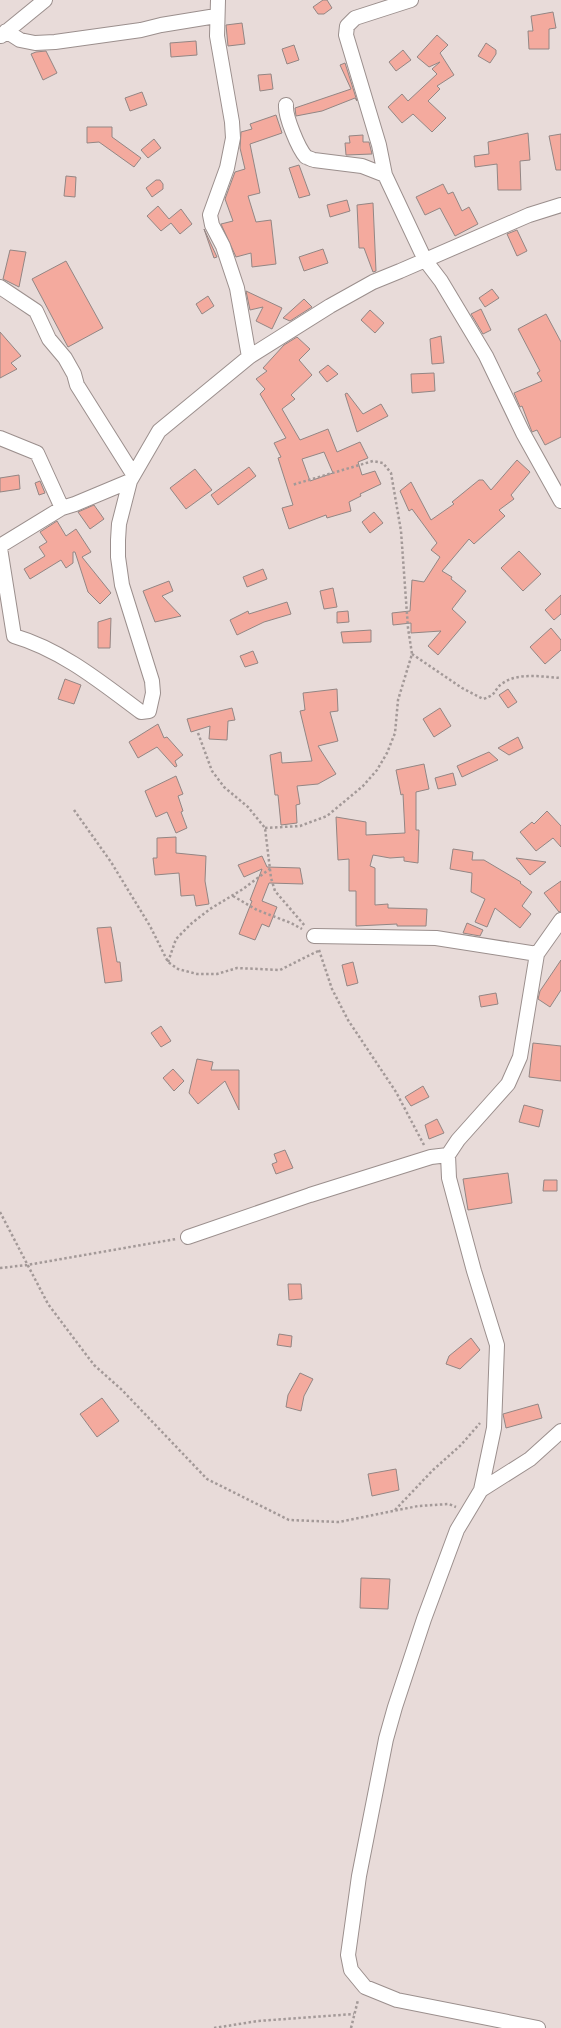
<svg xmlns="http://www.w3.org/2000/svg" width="561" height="2028" font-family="'Source Sans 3',sans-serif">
	<rect width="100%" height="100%" fill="#e8dbd9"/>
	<path fill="#f4aa9e" stroke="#938684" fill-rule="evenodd" d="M323,0h4l5,8 -8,6h-6l-5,-7z
		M553,12l3,16 -7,1v20h-20l-1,-18h5l-2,-15z
		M242,23l3,21 -17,2 -2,-21z
		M437,35l11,10 -8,8 14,22 -17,11 3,3 -12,12 18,17 -14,14 -19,-18 -11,9 -14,-16 14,-13 6,7 29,-27 -5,-5 8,-7 -11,5 -12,-10z
		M196,41l1,14 -26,2 -1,-14z
		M486,43l10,7v4l-6,9 -12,-7z
		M294,45l5,15 -12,4 -5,-15z
		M403,50l8,10 -15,11 -7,-9z
		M46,51l11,22 -14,7 -12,-26 5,-2z
		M345,63l12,38 -2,-3 -33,13 -26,5 -1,-8 56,-19 -11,-24z
		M271,74l2,15 -13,2 -2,-16z
		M142,92l5,13 -17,6 -5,-13z
		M276,115l6,18 -32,11 10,49 -12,3 8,26 15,-2 5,44 -24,3 -1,-14 -15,4 -15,-33 12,-3 -8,-22 10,-27 10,-3 -5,-21 1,-16 11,-3 -2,-5z
		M87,127h25v10l29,21 -7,9 -35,-25 -12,1z
		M528,133l2,27 -10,1 1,29h-23l-1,-26 -22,3 -1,-11 15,-2 -1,-12z
		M561,134v36h-5l-7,-34z
		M363,135v7h6l3,12 -26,1 -1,-12h5l-1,-7z
		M154,139l7,9 -13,10 -7,-8z
		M299,165l11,30 -11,3 -10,-30z
		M66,176l10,1 -1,20 -11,-1z
		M156,180h4l3,4v5l-11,8 -6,-9z
		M443,184l5,10 5,-2 9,19 7,-4 9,17 -23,12 -15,-28 -15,7 -9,-18z
		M347,200l3,11 -20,6 -3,-12z
		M373,203l3,68 -3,1 -9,-24h-5l-2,-43z
		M158,206l11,13 12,-10 11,15 -12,10 -9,-11 -10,8 -14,-15z
		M204,229l13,28 -3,1z
		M517,230l10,21 -10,5 -10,-22z
		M323,249l5,14 -24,8 -5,-14z
		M10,250l16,2 -7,35 -16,-8z
		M66,261l37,67 -35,19 -36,-68z
		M492,289l7,9 -14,9 -6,-9z
		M246,291l36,17 -10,21 -16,-8 7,-14 -13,3z
		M208,296l6,10 -12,8 -6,-10z
		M304,299l8,8 -22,14 -7,-3z
		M481,309l10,21 -8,4 -12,-20z
		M370,310l14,13 -9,10 -14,-13z
		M546,314l15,28v95l-16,8 -8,-15 -5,2 -10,-26 -2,1 -6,-14 28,-12 -5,-8 3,-2 -22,-42z
		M0,332l21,24 -10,7 6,6 -17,9z
		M441,336l3,27 -12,1 -2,-25z
		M297,337l13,12 -11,11 13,15 -21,20 4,4 -13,10 18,31 28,-11 9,23 23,-10 8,16 -10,4 4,13 13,-4 6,13 -21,10 1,2 -12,6 2,9 -24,7 -1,-3 -37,14 -7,-21 11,-3 -15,-47 3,-1 -7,-14 12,-5 -26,-44 5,-5 -9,-10 11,-8 -4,-3 21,-23zM324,452l9,21 -23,8 -8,-22z
		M328,365l10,9 -11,8 -8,-10z
		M434,373l1,18 -23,2 -1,-19z
		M347,393l16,21 18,-10 7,12 -31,16 -12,-38z
		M517,460l13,12 -19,23 3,4 -15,11 6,6 -31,28 -5,-5 -27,32 10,6 -1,2 15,12 -14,18 14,13 -28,33 -10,-9 13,-15 -30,2v-10l-18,2 -1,-12 18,-2 2,-31 12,2 16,-25 -9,-7 6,-7 -25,-34 -3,2 -9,-20 11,-9 20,38 23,-16 -2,-2 27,-22h4l8,10z
		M249,467l7,9 -38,29 -7,-10z
		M195,469l17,21 -26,19 -16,-21z
		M19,475l1,14 -20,3v-14z
		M40,481l5,12 -6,2 -4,-12z
		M94,505l10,14 -14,10 -12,-17z
		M374,512l9,11 -13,10 -8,-11z
		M57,521l9,15 10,-7 15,23 -9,5 29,36 -11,11 -12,-12 -13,-40h-2v11l-7,5 -5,-8 -31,19 -6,-10 21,-13 -6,-9 8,-5 -7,-10z
		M519,551l22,23 -18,17 -22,-23z
		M263,569l4,10 -20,8 -4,-10z
		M169,581l4,10 -11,5 19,20 -26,6 -12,-31z
		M333,588l4,19 -13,2 -4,-18z
		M561,595v19l-7,6 -9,-10z
		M287,602l4,12 -27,8 -27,13 -7,-15 18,-9 1,3z
		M348,611l1,11 -12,1v-11z
		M111,618l-1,30h-12v-26z
		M551,628l10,12v10l-16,14 -15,-17z
		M371,630v12l-28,1 -2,-11z
		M253,651l5,12 -13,4 -5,-11z
		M65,679l16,6 -7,19 -16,-5z
		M337,689l1,22 -8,1 8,29 -20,5 18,28 -18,10 -21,2 3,18 -4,1 1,18 -16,2 -3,-30h-3l-5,-40 11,-3 1,11 30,-2 -12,-50 5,-1 -2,-17z
		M508,689l9,13 -9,6 -9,-13z
		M232,708l3,12 -7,1 -1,19 -18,-1 1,-13 -19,6 -4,-13z
		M440,708l11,18 -17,11 -11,-18z
		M158,724l6,14 3,-1 16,18 -8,6 2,5 -2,1 -18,-20 -19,11 -9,-16z
		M518,737l5,11 -14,7 -11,-7z
		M489,752l9,8 -36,17 -5,-11z
		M424,764l5,25 -13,3v38h3l-1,33 -14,-2v-4l-14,1 -17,-3 -3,11 5,2v37l13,-1v4l39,1 -1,17h-29v-2l-41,2v-35h-7v-32l-11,1 -2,-43 30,5v13l39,-2 -2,-39 -2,1 -5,-25z
		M453,773l3,12 -18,4 -3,-11z
		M176,776l7,18 -5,2 5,15 -2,1 6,16 -11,5 -9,-21 -11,5 -11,-26z
		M547,811l14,15v21l-8,-9 -17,13 -16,-19 12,-10 2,2z
		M176,837v16l30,3 -1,25 4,23 -13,2 -2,-11 -13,1 -2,-23 -24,2 -2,-17h4v-20z
		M453,849l20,3 -1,8h12l37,22 -1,1 12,9 -10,14 9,8 -11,14 -25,-20 -8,19 -12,-5 10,-23 -14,-7 1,-19 -22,-4z
		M262,856l5,11 33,1 3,16 -34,-1 -7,18 15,6 -8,20 -7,-3 -7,16 -16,-6 13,-33 -2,-1 12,-31 -18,8 -6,-12z
		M516,858l30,4 -16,13z
		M561,881v30l-2,1 -15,-19z
		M467,923l16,7 -3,6 -17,-3z
		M111,927l6,35h3l2,19 -17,2 -8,-55z
		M561,960v30l-11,17 -12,-8 2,-8z
		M353,962l5,21 -11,3 -5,-21z
		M496,993l2,11 -17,3 -2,-11z
		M161,1026l10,15 -10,6 -10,-14z
		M533,1043l28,3v35l-32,-4z
		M197,1059l16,3 -2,8h28v40l-14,-29 -27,23 -9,-11z
		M173,1069l11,12 -10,10 -11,-13z
		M423,1086l6,11 -18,9 -6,-9z
		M524,1105l19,5 -4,17 -20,-5z
		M437,1119l7,14 -15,6 -4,-14z
		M285,1150l8,18 -17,6 -4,-10 5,-2 -3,-8z
		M508,1173l4,30 -44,7 -5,-31z
		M544,1180h13v11h-14z
		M288,1284h13l1,15 -13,1z
		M279,1334l13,2 -1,11 -14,-2z
		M471,1338l9,12 -20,19 -14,-5 3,-8z
		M300,1373l13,6 -9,17 -3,15 -15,-4 2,-12z
		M102,1398l17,23 -22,16 -17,-23z
		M538,1404l4,14 -36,10 -3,-14z
		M396,1469l3,21 -27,6 -4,-22z
		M361,1578l29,1 -2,30 -28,-1z"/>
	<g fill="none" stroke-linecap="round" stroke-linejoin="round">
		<g stroke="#9b8f8d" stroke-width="16">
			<path id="minor" d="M218,0l-1,36 15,86 1,16 -6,30 -17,47 2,10 11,21 14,42 12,69
				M6,31l14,9 15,3 20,-1 86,-12 20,-5 55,-9
				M1,36l44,-36
				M286,105c-1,11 12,43 20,52 1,0 7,3 8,3l48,6 23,9 40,85 16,21 45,75 37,77 38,68
				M385,175l-6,-30 -33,-110 1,-9 8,-8 56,-18
				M0,287l36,24 13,28 16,19 9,16 3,11 56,89
				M0,438l37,15 25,55
				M0,546l62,-38 13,-4 55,-23
				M0,548l14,88c48,14 88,47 127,76l8,-1 4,-18 -1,-12 -30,-96 -4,-28v-17l1,-16 11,-43 29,-50 90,-74 81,-51 43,-24 27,-11 129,-56 32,-10
				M314,936l122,2 101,16
				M188,1237l122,-42 121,-38 17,-2
				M481,1490l49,-31 31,-28
				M538,2028l-141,-28 -32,-13 -14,-17 -3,-15 11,-79 27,-137 9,-32 29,-88 33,-89 24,-40 13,-62 3,-83 -23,-74 -25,-93 -1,-23 10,-15 50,-56 12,-27 17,-103 24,-34"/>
		</g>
		<path stroke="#a39998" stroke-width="2.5" stroke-dasharray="2.5 2.5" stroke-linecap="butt" d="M412,654l50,34 21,11c16,-5 10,-10 20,-16 16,-11 40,-6 58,-5
			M198,733l14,38 12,16 24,20 17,21 6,50 4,13 30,35
			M74,810l37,52 39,64 18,36 10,7 19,5h20l20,-6 43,2 38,-19
			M265,828l35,-2 27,-10 36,-30 14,-16 10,-17 8,-20 3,-33 14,-46 -4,-26 -7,-97 -10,-58 -8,-10 -10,-2 -81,24
			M233,896l24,14 34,13 11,6
			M319,950l13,39 16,31 48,72 28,53
			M168,962l8,-23 16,-16 18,-14 33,-20 28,-21
			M0,1212l48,92 46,61 28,25 85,89 82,41 50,2 79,-16 31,-2 7,3
			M0,1268l27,-3 149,-26
			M395,1510l38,-40 28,-25 19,-22
			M214,2028l44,-7 96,-7
			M351,2028l7,-28"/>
		<use href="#minor" stroke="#fff" stroke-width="14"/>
	</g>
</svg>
